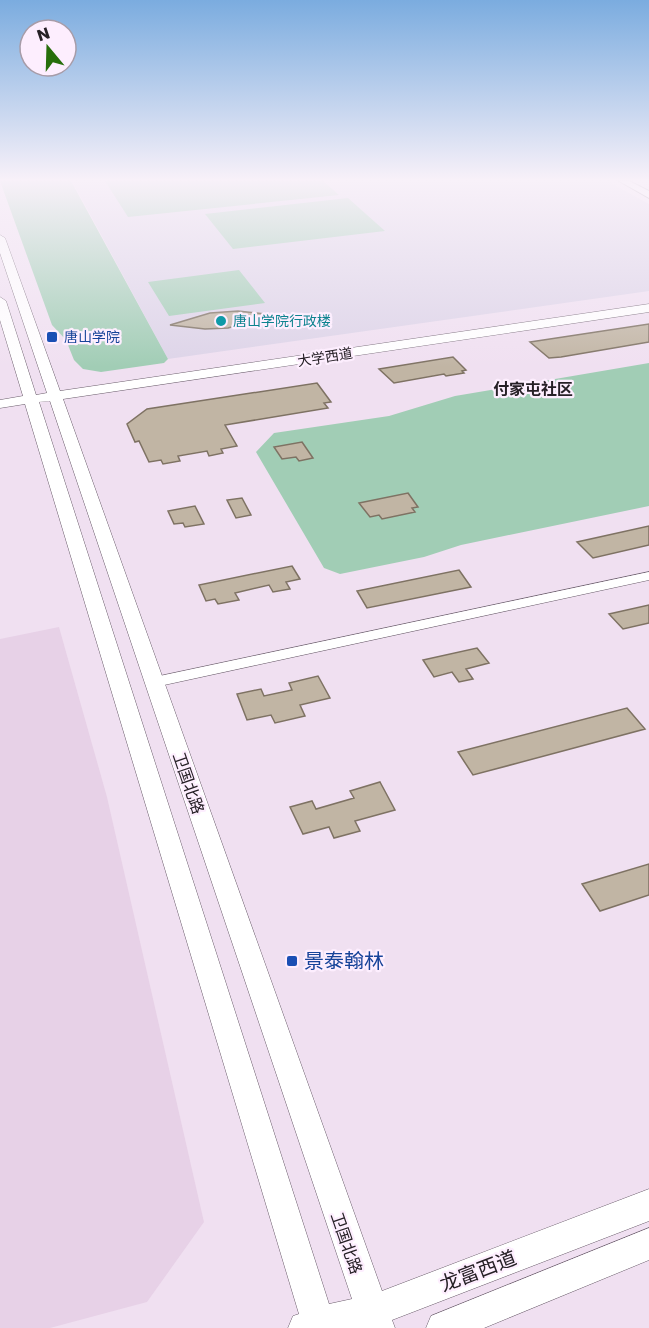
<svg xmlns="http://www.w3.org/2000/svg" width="649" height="1328" font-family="Poppins,'Noto Sans SC',sans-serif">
	<rect width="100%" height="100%" fill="#f0e0f1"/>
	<path fill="#e7d1e7" d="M59,627l48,170 97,425 -57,80 -97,26h-50v-689z"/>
	<path fill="#ddd4e8" d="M72,181h535l42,23v87l-481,68z"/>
	<path fill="#a1cdb5" d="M0,181h71l97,178 -4,4 -63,9 -18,-3 -9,-9 -8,-20 -14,-15z
		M105,181h218l16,14 -211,22z
		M348,198l37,33 -152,18 -28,-35z
		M239,270l26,33 -96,13 -21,-34z
		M649,363v143l-188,39 -37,12 -84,17 -16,-6 -68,-116 18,-19 115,-17 66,-20z"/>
	<path fill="#c1b5a4" stroke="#7e7263" stroke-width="1.5" d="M238,311l37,4 -47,13 -23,1 -35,-4 40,-12z
		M649,324v18l-88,15 -12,1 -19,-16z
		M453,357l13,13 -4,1 2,2 -18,3 -2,-2 -50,9 -15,-14z
		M317,383l14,19 -7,1 4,5 -103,17 12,21 -16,3 2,4 -14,3 -2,-5 -29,5 2,5 -17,3 -2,-4 -12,2 -10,-21 -4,1 -8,-18 20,-15z
		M302,442l11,16 -14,3 -3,-4 -14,2 -8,-12z
		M408,493l10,14 -6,1 3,4 -33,7 -3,-4 -9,2 -11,-14z
		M242,498l9,17 -15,3 -9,-18z
		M195,506l9,18 -19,3 -2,-4 -9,1 -6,-13z
		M649,526v19l-56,13 -16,-16z
		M292,566l8,13 -14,3 4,7 -17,3 -4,-7 -34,8 4,7 -21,4 -3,-5 -9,2 -7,-16z
		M459,570l12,17 -104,21 -10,-17z
		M649,605v18l-26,6 -14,-15z
		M477,648l12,15 -23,6 7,10 -14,3 -7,-10 -18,5 -11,-17z
		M318,676l12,22 -30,7 5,11 -30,7 -4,-8 -24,5 -10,-26 24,-5 3,7 28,-6 -3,-7z
		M627,708l18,21 -172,46 -15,-23z
		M380,782l15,28 -40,11 5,10 -26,7 -5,-11 -26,7 -13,-27 22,-6 4,8 38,-11 -4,-7z
		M649,864v31l-49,16 -18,-27z"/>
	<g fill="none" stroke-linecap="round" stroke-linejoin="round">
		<g stroke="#6a5d6b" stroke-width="1">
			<path id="minor" d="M649,572v8l-494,107 -7,-5 7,-5z"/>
		</g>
		<g stroke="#6a5d6b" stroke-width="2">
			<path id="tertiary" d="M619,181h10l20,10v7z"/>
		</g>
		<g stroke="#6a5d6b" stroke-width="1">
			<path id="secondary" d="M0,235l5,3 55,153 589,-87v8l-586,87 319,892 267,-102v32l-257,99 3,8h-107l5,-12 6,-2 -274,-910 -25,4v-8l23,-4 -23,-76v-23l6,4 30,94 11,-2 -47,-140zM50,401l302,898 -23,5 -290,-902z
				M649,1228v32l-165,68h-58l5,-12z"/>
		</g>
		<use href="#minor" fill="#fff" fill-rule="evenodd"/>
		<use href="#tertiary" fill="#fff" fill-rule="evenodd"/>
		<use href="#secondary" fill="#fff" fill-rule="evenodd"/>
	</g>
	<linearGradient id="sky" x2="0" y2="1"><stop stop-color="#7bacdf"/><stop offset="0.49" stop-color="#f8f1f9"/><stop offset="1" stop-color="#f8f1f9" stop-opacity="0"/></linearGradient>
	<rect width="649" height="367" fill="url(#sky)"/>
	<circle fill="#0f9aa8" stroke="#fdeefe" stroke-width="2" cx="221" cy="321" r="6"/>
	<g fill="#1a4fb4" stroke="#fdeefe" stroke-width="2">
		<rect x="46" y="331" width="12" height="12" rx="3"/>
		<rect x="286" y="955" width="12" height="12" rx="3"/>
	</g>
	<g text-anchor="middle" stroke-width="4.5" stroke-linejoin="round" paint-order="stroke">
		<g font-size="14" fill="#0d838f" stroke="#fdeefe" text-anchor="start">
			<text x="233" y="326">唐山学院行政楼</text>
		</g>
		<g font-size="14" fill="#164399" stroke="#fdeefe" text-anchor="start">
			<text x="64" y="342">唐山学院</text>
		</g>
		<g font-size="14" fill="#262026" stroke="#fdeefe">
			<text transform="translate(325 357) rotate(-9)" y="5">大学西道</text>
		</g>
		<g font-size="16" font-weight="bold" fill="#262026" stroke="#fdeefe">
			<text x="533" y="395">付家屯社区</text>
		</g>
		<g font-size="16" fill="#262026" stroke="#fdeefe">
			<text transform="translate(189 783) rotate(71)" y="6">卫国北路</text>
			<text transform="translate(347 1243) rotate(71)" y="6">卫国北路</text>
		</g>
		<g font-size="20" fill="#164399" stroke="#fdeefe" text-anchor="start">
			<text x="304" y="968">景泰翰林</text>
		</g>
		<g font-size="20" fill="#262026" stroke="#fdeefe">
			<text transform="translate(478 1271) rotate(-21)" y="7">龙富西道</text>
		</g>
	</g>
	<g transform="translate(48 48) rotate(341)"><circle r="28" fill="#fdeefe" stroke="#a79ca8" stroke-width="1.5"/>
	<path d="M0-4.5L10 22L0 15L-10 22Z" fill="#276e0b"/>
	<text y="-9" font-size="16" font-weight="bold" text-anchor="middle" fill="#262026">N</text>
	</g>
</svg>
